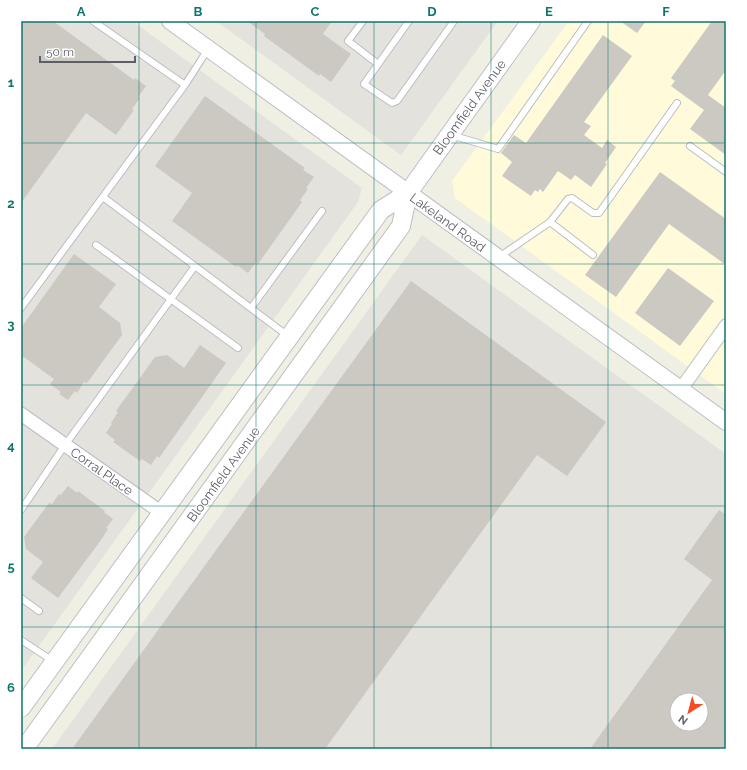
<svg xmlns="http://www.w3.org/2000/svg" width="747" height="770" font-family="Raleway,sans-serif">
	<rect width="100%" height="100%" fill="#f0efe4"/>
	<path fill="#fffbda" d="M569,21h157v373l-271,-196 -3,-17z"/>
	<path fill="#e3e2dc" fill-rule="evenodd" d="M21,21h111l230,167 -4,14 -337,469z
		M216,21h282l-97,134z
		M422,235l304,219v295h-674zM677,700h24v24h-24z"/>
	<path fill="#cbc9c1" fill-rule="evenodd" d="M21,21h32l81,59 1,-2 11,8 -8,11 2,1 -8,11 2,1 -18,25 -30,-22 -65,90z
		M247,21h85l-9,13 28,20 -20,28 -11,-8 -1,2 -55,-40 1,-2z
		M620,21h26l-9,12z
		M712,21h14v49l-18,25 18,13v47l-36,-26 14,-19 -33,-24 4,-5 -4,-3z
		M603,35l29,21 -48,66 7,4 -7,9 18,13 5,-8 9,7 -11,16 2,1 -16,23 -16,-12 -4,5 -13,-9 -15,21 -3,-3 -2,3 -3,-2 -4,6 -29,-20 10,-14 -11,-9 13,-18 12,8z
		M205,96l100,72 -2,2 11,7 -8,11 2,1 -8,11 2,2 -44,62 -2,-2 -8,11 -11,-8 -1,2 -64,-46 20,-28 -37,-27z
		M660,172l66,47v46l-57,-41 -53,73 -31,-22z
		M74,254l42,30 -17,23 21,16 2,12 -35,48 -3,-1 -7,11 -2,-2 -7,9 -9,-6 2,-2 -11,-8 4,-5 -33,-24v-27z
		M668,268l46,33 -34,45 -45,-33z
		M411,281l195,141 -39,54 -30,-21 -212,294h-253z
		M200,345l26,18 -67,95 -2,-2 -6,9 -9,-6 -2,2 -27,-19 2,-2 -9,-7 6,-9 -1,-1 7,-11 -2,-1 39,-54 12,-2 17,13z
		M68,486l9,7 1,-2 27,20 -1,1 9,7 -7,9 2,1 -7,11 -43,58 -27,-20 12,-16 -17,-13 -2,-12 25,-34 3,1 7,-10 2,1z
		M719,510l7,5v234h-136l122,-169 -28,-21zM677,700h24v24h-24z"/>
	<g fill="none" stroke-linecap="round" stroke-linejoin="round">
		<g stroke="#bcbdc4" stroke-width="8">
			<path id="service" d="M93,21l92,64 23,-36
				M363,21l-15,20 30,23
				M409,21l-45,63 28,19 5,-2 57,-80
				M451,135l47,14 90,-128
				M690,146l36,26
				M103,197l185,139
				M550,222l43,33
				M96,245l142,103
				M499,257l51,-35 18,-23 4,-1 21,15h6l78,-110
				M21,308l164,-223
				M251,308l71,-97
				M21,510l44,-65 130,-179
				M21,598l18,13
				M21,640l32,21"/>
		</g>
		<g stroke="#bcbdc4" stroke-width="15">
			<path id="minor" d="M681,389l45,-63
				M21,414l141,99"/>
		</g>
		<g stroke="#bcbdc4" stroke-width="18">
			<path id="tertiary" d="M170,21l556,401"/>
		</g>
		<g stroke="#bdbfc6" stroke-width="20">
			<path id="secondary" d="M21,708l360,-498 27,-17 123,-172
				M24,749l377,-523 7,-33"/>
		</g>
		<use href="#service" stroke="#fff" stroke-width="6"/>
		<use href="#minor" stroke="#fff" stroke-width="13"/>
		<use href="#tertiary" stroke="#fff" stroke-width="16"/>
		<use href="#secondary" stroke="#fff" stroke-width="18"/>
	</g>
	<path fill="none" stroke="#0f766e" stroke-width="1" stroke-opacity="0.55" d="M139,21v728M256,21v728M374,21v728M491,21v728M608,21v728M21,143h705M21,264h705M21,385h705M21,506h705M21,627h705"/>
	<g text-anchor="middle" stroke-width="3" stroke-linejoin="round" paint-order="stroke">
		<g font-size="13" fill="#5c5f66" stroke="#fff">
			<text transform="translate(469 107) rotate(-54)" y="5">Bloomfield Avenue</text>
			<text transform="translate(448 222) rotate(36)" y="5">Lakeland Road</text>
			<text transform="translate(102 471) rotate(35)" y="5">Corral Place</text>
			<text transform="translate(223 474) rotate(-54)" y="5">Bloomfield Avenue</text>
		</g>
	</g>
	<rect width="747" height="770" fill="none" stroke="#ffffff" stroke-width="44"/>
	<g transform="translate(689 712) rotate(216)"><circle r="19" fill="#ffffff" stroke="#bebfc2"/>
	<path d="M0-3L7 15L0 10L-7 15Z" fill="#f74c23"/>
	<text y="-6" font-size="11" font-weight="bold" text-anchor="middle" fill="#5c5f66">N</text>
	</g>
	<path d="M40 56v6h95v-6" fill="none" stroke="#5c5f66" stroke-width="2"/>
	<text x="46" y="56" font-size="12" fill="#5c5f66" stroke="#ffffff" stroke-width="3" paint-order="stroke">50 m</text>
	<rect x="22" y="22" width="703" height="726" fill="none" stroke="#0f766e" stroke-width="1.5"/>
	<g font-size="13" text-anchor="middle" font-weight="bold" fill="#0f766e">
		<text x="81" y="16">A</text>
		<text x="198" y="16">B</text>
		<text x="315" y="16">C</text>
		<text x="432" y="16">D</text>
		<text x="549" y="16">E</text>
		<text x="666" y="16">F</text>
		<text x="11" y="87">1</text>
		<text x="11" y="208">2</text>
		<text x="11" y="329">3</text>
		<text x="11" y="450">4</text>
		<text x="11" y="571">5</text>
		<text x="11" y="692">6</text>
	</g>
</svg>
